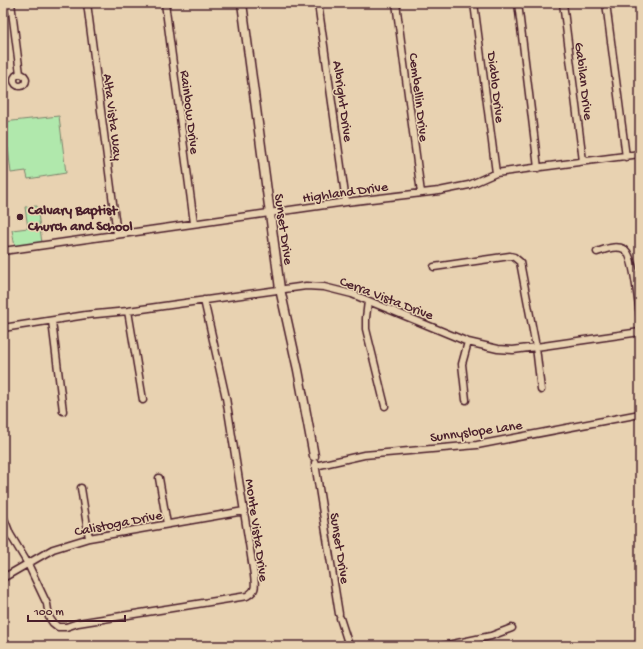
<svg xmlns="http://www.w3.org/2000/svg" width="643" height="649" font-family="'Gochi Hand',sans-serif">
	<rect width="100%" height="100%" fill="#e8d2b1"/>
	<filter id="ink" filterUnits="userSpaceOnUse"><feTurbulence type="fractalNoise" baseFrequency=".025" numOctaves="2"/><feDisplacementMap in="SourceGraphic" scale="8" xChannelSelector="R" yChannelSelector="G"/><feConvolveMatrix kernelMatrix="1 2 1 2 8 2 1 2 1" color-interpolation-filters="sRGB"/></filter>
	<g filter="url(#ink)">
		<path fill="#b0e8ac" stroke="#7d846c" d="M59,116l7,57 -38,6 -2,-8 -15,2 -3,-25 -5,1v-27z
			M37,206l5,37 -27,4 -3,-17 16,-2 -3,-21z"/>
		<g fill="none" stroke-linecap="round" stroke-linejoin="round">
			<path stroke="#6e8c9a" stroke-width="2" d="M620,646l20,-4"/>
			<g stroke="#4a1f2b" stroke-width="9">
				<path id="minor" d="M11,3l9,71
					M87,3l30,231
					M165,3l29,220
					M318,3l28,199
					M396,3l25,190
					M474,3l22,170
					M518,3l20,165
					M563,3l20,158
					M606,3l20,154
					M14 80a6 6 0 1 1 12 0a6 6 0 1 1-12 0Z
					M3,251l343,-49 93,-11 30,-6 27,-12 144,-19
					M597,252c8,-3 19,-7 27,-3 10,4 14,54 16,66
					M434,267l76,-11 4,1 6,5 16,85 5,43
					M368,301l-2,17v11l19,77
					M128,311l15,89
					M52,321l11,90
					M3,328l83,-13 42,-4 178,-25 18,1 28,7 116,48 30,7 15,1 23,-3 104,-15
					M466,400l-4,-36 6,-22
					M315,463l24,151
					M315,466l49,-11 113,-10 163,-31
					M159,478l8,46
					M81,488l8,50
					M3,516l7,18 18,30 19,40 2,13 4,6 5,4h8l12,-4 169,-27c10,-6 8,-10 7,-21l-28,-177 -22,-98
					M3,578l50,-29 36,-11 155,-27
					M340,618l9,28
					M443,646l48,-10 21,-8"/>
			</g>
			<g stroke="#4a1f2b" stroke-width="11">
				<path id="tertiary" d="M242,3l38,286 18,81 16,86"/>
			</g>
			<use href="#minor" stroke="#e8d2b1" stroke-width="6"/>
			<use href="#tertiary" stroke="#e8d2b1" stroke-width="8"/>
		</g>
	</g>
	<circle fill="#4a1f2b" stroke="#e8d2b1" stroke-width="1.5" cx="20" cy="217" r="4"/>
	<g text-anchor="middle" stroke-width="3" stroke-linejoin="round" paint-order="stroke">
		<g font-size="14" fill="#4a1f2b" stroke="#e8d2b1">
			<text transform="translate(585 81) rotate(83)" y="5">Gabilan Drive</text>
			<text transform="translate(497 87) rotate(83)" y="5">Diablo Drive</text>
			<text transform="translate(420 97) rotate(83)" y="5">Cembellin Drive</text>
			<text transform="translate(344 101) rotate(82)" y="5">Albright Drive</text>
			<text transform="translate(191 112) rotate(83)" y="5">Rainbow Drive</text>
			<text transform="translate(114 117) rotate(83)" y="5">Alta Vista Way</text>
			<text transform="translate(345 191) rotate(-8)" y="5">Highland Drive</text>
			<text transform="translate(285 229) rotate(82)" y="5">Sunset Drive</text>
			<text transform="translate(387 297) rotate(21)" y="5">Cerra Vista Drive</text>
			<text transform="translate(476 430) rotate(-8)" y="5">Sunnyslope Lane</text>
			<text transform="translate(118 522) rotate(-11)" y="5">Calistoga Drive</text>
			<text transform="translate(258 530) rotate(82)" y="5">Monte Vista Drive</text>
			<text transform="translate(341 548) rotate(81)" y="5">Sunset Drive</text>
		</g>
		<g font-size="14" font-weight="bold" fill="#4a1f2b" stroke="#e8d2b1" text-anchor="start">
			<text x="28" y="214">Calvary Baptist<tspan x="28" dy="16">Church and School</tspan></text>
		</g>
	</g>
	<rect width="643" height="649" fill="none" stroke="#e8d2b1" stroke-width="16"/>
	<rect x="8" y="8" width="627" height="633" fill="none" stroke="#4a1f2b" stroke-width="1.5" filter="url(#ink)"/>
	<path d="M28 615v6h97v-6" fill="none" stroke="#4a1f2b" stroke-width="2"/>
	<text x="34" y="615" font-size="12" fill="#4a1f2b" stroke="#e8d2b1" stroke-width="3" paint-order="stroke">100 m</text>
</svg>
